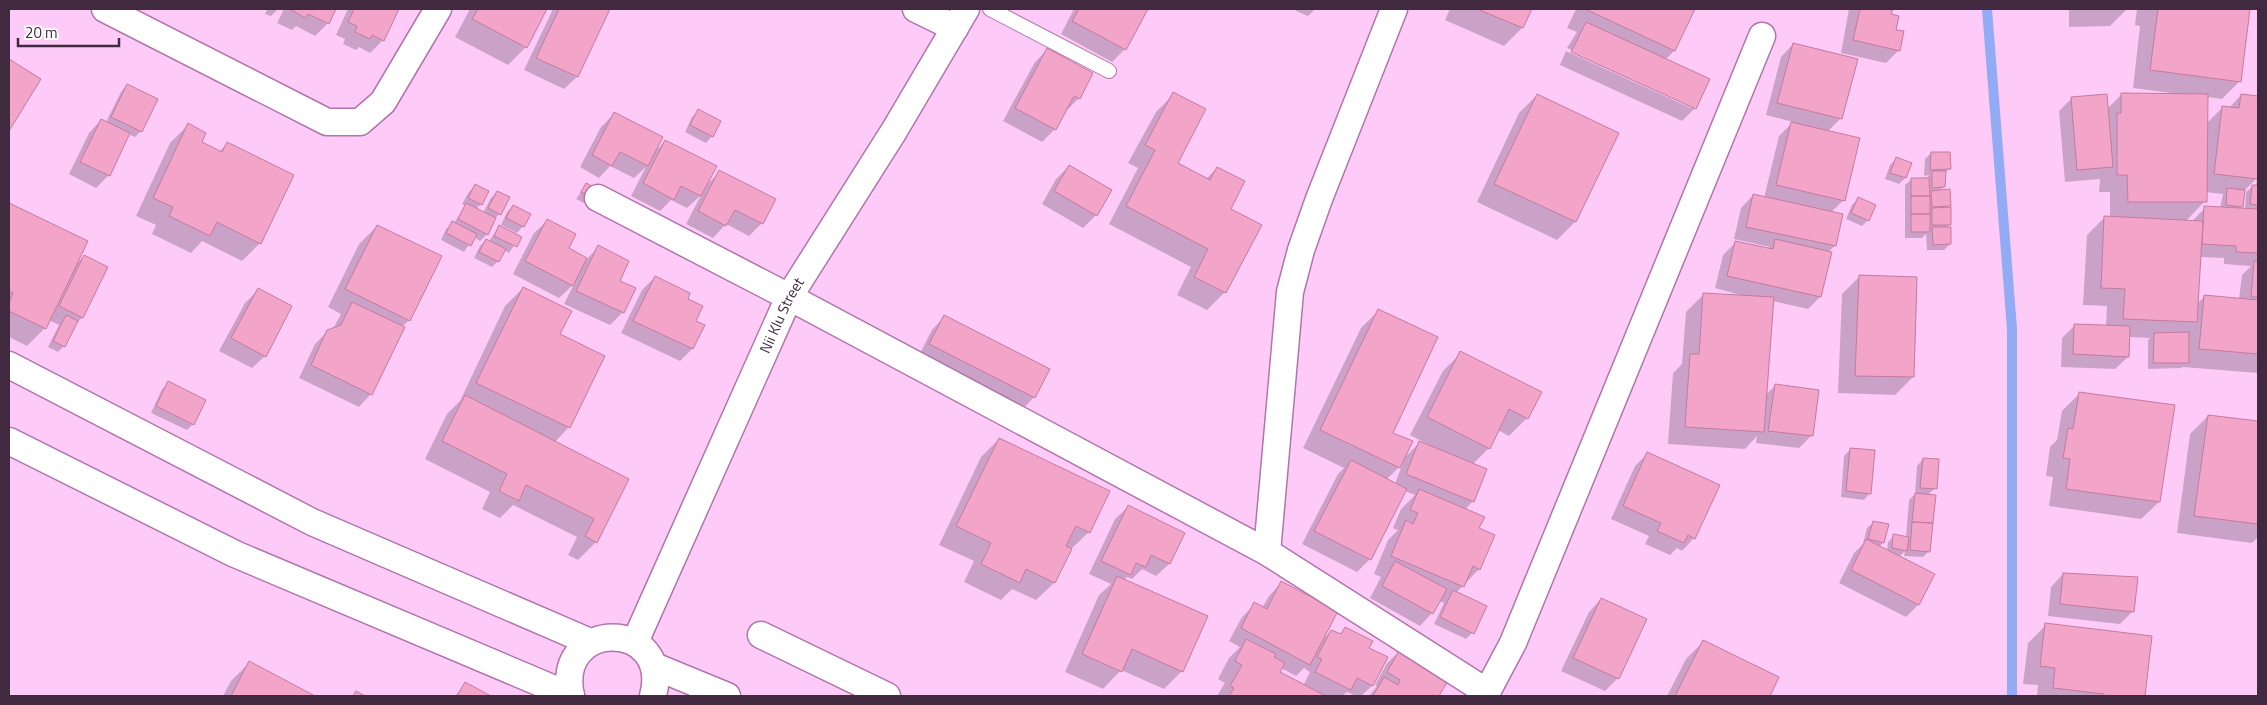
<svg xmlns="http://www.w3.org/2000/svg" width="2267" height="705" font-family="'Titillium Web',sans-serif">
	<rect width="100%" height="100%" fill="#fecbf9"/>
	<path fill="#0003" fill-rule="evenodd" d="M263,9h15l-7,7 -6,-2 2,-4z
		M284,9h51l-7,14 -13,13 -19,-10 -4,4 -15,-7z
		M348,9h49l-14,31 -13,13 -11,-6 -3,3 -13,-6 2,-5 -9,-4z
		M470,9h76l-20,38 -18,18 -53,-28z
		M553,9h56l-32,68 -13,12 -40,-19z
		M1074,9h73l-22,40 -13,13 -51,-28z
		M1296,9h19l-7,7 -12,-5z
		M1450,9h80l-8,19 -18,18 -59,-26z
		M1576,9h118l-20,42 -9,9 30,48 -13,13 -122,-56 6,-14 125,57v-3l-124,-57 10,-16 -10,-4z
		M1849,9h42l-1,6 9,35 -13,13 -45,-10z
		M2069,9h58l-17,17 -41,1z
		M2137,9h112l-9,72 -18,18 -16,-2v27l17,-17 6,1 12,-13 17,2v276l-75,-6 -2,1 -33,1v-29l2,-2 -22,-1v20l-13,12 -54,-2 1,-29 13,-13 31,1 1,-20 -24,-1 4,-70 18,-18h5v-25h-11l1,-13 -35,3 -6,-71 13,-13 35,11 15,-15h49v-1l-38,-5 7,-62 -5,-1zM2257,178l-1,8h-3l-7,6 -1,18 -7,-1 4,-3 2,-15zM2205,192l18,2 -3,14h-15l-13,13h-6l19,-20zM2200,257l24,1v6l27,2 -9,9 -3,24 -34,-3 -8,8z
		M1793,44l48,74 -14,14 17,68 -13,12 4,34 -7,6 -8,45 -12,12 -36,-8 -7,94 10,-9 36,50 -12,12 -43,-5 1,-7 -12,13 -77,-5 5,-71 9,-9 4,-52 18,-18 40,2 -29,-8 8,-33 13,-13 31,7 3,-2 -36,-8 7,-31 12,-13 11,3 15,-62 14,-14 -27,-7 15,-58z
		M1047,50l32,48 -13,13 -11,18 -13,13 -39,-21 32,-59z
		M9,60l30,19 -30,49z
		M127,85l14,46 -6,6 -7,-3 -19,41 -13,13 -27,-14 20,-41 12,-13 5,2 15,-30z
		M1174,94l2,70 30,15 11,-11 13,41 30,16 -36,68 -17,17 -30,-15 14,-28 -82,-43 29,-56 -10,-5 28,-51z
		M1537,95l80,39 -42,88 -18,18 -80,-38 42,-89z
		M699,110l13,26 -6,7 -21,-11 7,-15z
		M614,114l40,39 11,-12 41,44 14,-13 54,27 -12,24 -13,13 -23,-12 -13,14 -27,-14 15,-29 -14,13 -16,-8 -11,11 -29,-15 15,-29 -12,11 -24,-12 -11,12 -19,-11 21,-40z
		M188,125l12,18 19,9 8,-8 33,99 -18,18 -40,-20 -11,12 -39,-19 4,-9 -20,-9 34,-73z
		M1931,153l18,16 -5,5v13l-5,4 11,14 -4,3 4,16 -4,4 4,16 -6,6h-17l-1,-16 -4,4h-17v-53l7,-6h14l3,-4 -5,1 1,-17z
		M1896,159l9,19 -6,6 -14,-5 5,-14z
		M1069,166l27,49 -13,13 -41,-24 14,-25z
		M586,184l4,12 -6,7 -8,-4z
		M475,186l6,18 -5,5 7,4 8,-15 6,-6 3,22 -6,5 -7,15 -7,7 -6,-4 -10,15 -23,-12 5,-11 8,-6 11,-17 -3,-2 7,-12z
		M1858,199l10,21 -6,6 -16,-7 6,-14z
		M9,204l78,38 -11,22 8,-8 23,12 -25,50 -6,6 -12,22 -6,6 -10,-5 11,-22 -10,-5 -4,8 -18,18 -18,-9z
		M513,206l10,20 -6,7 -16,-8 6,-13z
		M547,221l20,28 20,10 11,-12 20,34 16,8 -11,23 -13,13 -46,-21 10,-20 -15,14 -46,-24 21,-41z
		M377,226l63,31 -31,63 -7,7 -31,67 -12,13 -60,-29 16,-34 13,-13 5,-2 8,-15 -13,-7 31,-63z
		M499,227l21,10 -11,16 -5,-3 -6,11 -6,6 -18,-9 6,-12 6,-6 3,1z
		M1860,276l53,101 -18,18 -57,-2 4,-99z
		M655,277l31,22 8,23 -2,27 -12,12 -59,-28 21,-43z
		M523,288l36,47 10,92 -14,15 72,37 -31,63 -18,18 -10,-5 9,-18 -64,-32 -13,13 -18,-9 8,-17 -65,-33 22,-45 13,-13 45,-95z
		M258,290l7,66 -13,12 -33,-17 26,-48z
		M1379,310l12,123 20,9 -12,25 -13,13 9,4 10,-27 14,-14 13,5 1,-1 -23,-12 33,-64 18,-18 66,65 -18,18 -11,-6 -9,18 -17,17 1,36 -8,9 13,19 1,40 -23,24 16,40 -6,6 -32,-15 10,-21 -5,-2 -7,12 -12,13 -50,-28 11,-21 -7,-3 14,-34 10,-10 -5,-2 8,-19 14,-14 -10,-4 -35,68 -13,13 -55,-28 36,-70 6,-6 -41,-20 58,-120z
		M944,317l90,80 -12,13 -104,-53 14,-27z
		M169,383l24,41 -6,6 -36,-17 11,-24z
		M2080,393l79,109 -18,17 -92,-13 4,-29 -7,-1 4,-29 7,-7 5,-29z
		M2208,416l50,7v114l-6,6 -75,-10 13,-99z
		M999,439l90,93 -19,18 -16,33 -18,17 -24,-11 -11,11 -37,-18 10,-21 -35,-16 42,-88z
		M1851,449l19,44 -6,7 -23,-3 3,-41z
		M1647,454l47,84 -12,13 -5,-3 -7,7 -25,-11 4,-8 -38,-17 24,-53z
		M1923,459l12,29 -7,7 1,56 -6,6 -19,-1 1,-5 -6,6 19,48 -12,12 -67,-34 15,-30 9,-9 4,-16 7,-6 9,21 -4,4 8,4 1,-9 6,-6 12,1 3,-37 6,-6 2,-28z
		M1128,507l56,26 -15,31 -13,12 -14,-7 -10,10 -5,-2 -3,3 58,91 -18,18 -43,-19 -18,19 -38,-17 34,-77 12,-11 -22,-10 26,-55z
		M2063,574l70,37 -13,13 -72,-8 3,-29z
		M1281,583l40,58 10,-10 8,4 6,-7 22,20 5,38 -11,10h-5l-9,-4 -5,4h-125l8,-13 -7,-4 11,-21 11,-11 -11,-6 13,-24 13,-13 7,4 7,-12zM1281,668l15,8 8,-8 6,4 -7,14 -24,-13z
		M1601,599l44,21 -27,58 -13,13 -44,-20 28,-59z
		M2046,625l105,13 -8,58h-106l1,-11 -15,-1 5,-41z
		M1704,641l73,37 -9,18h-101l19,-37z
		M1400,651l48,26 -10,19h-69l8,-10 -2,-1 12,-22z
		M249,663l63,33h-89l8,-15z
		M465,684l23,12h-33z"/>
	<g fill="none" stroke-linecap="round" stroke-linejoin="round">
		<path stroke="#93abf5" stroke-width="10" d="M1987,9l25,320v367"/>
	</g>
	<path fill="#f3a4c9" stroke="#c47a9e" d="M290,9h46l-7,15 -21,-10 -3,4z
		M354,9h45l-15,32 -12,-6 -2,4 -15,-7 2,-6 -9,-4z
		M478,9h69l-20,39 -55,-29z
		M559,9h51l-32,68 -42,-19z
		M1079,9h69l-22,41 -54,-29z
		M1477,9h55l-9,19z
		M1585,9h110l-20,42z
		M1860,9h33l-2,5 8,2 -3,14 8,1 -4,20 -47,-11z
		M2158,9h92l-9,73 -91,-12z
		M1586,22l124,57 -14,30 -125,-57z
		M1793,43l65,16 -16,60 -65,-16z
		M1047,48l46,25 -13,26 -6,-3 -18,34 -41,-22z
		M9,59l32,20 -32,52z
		M127,84l31,15 -16,33 -31,-15z
		M1173,92l33,17 -28,54 32,17 7,-13 28,14 -14,28 31,16 -36,68 -32,-16 14,-28 -82,-43 29,-56 -10,-5z
		M2121,93l87,1 -1,108h-79l-1,-27h-10v-62h4z
		M1537,94l82,39 -43,89 -82,-38z
		M2107,94l6,73 -36,3 -6,-73z
		M2241,94l17,2v83l-44,-5 8,-68 17,2z
		M698,109l23,12 -8,16 -23,-12z
		M614,112l49,25 -15,29 -28,-14 -8,14 -20,-11z
		M101,119l29,14 -20,43 -30,-14z
		M1791,122l69,16 -15,63 -69,-16z
		M188,123l18,10 -4,9 20,10 5,-10 67,33 -33,69 -44,-22 -7,14 -41,-20 4,-9 -20,-9z
		M665,140l52,26 -16,30 -20,-10 -7,14 -31,-17z
		M1931,152h19l1,17 -21,1z
		M1896,157l16,6 -6,15 -16,-5z
		M1069,165l43,25 -15,26 -43,-25z
		M719,170l57,29 -13,25 -28,-14 -9,16 -28,-15z
		M1932,171h14l-1,16 -13,1z
		M1911,178h18l1,18h-19z
		M586,183l10,5 -5,9 -10,-5z
		M475,184l14,7 -7,14 -14,-7z
		M2252,185h6v20l-8,-1z
		M2227,188l18,2 -2,17 -17,-2z
		M1950,189l1,17 -19,1 -1,-16z
		M497,191l13,6 -9,18 -13,-7z
		M1753,194l90,20 -7,32 -90,-19z
		M1911,196h19v18h-19z
		M1858,197l18,8 -7,16 -18,-8z
		M9,203l79,38 -42,88 -37,-18v-8l4,-10 -4,-2z
		M466,203l30,15 -8,17 -30,-16z
		M513,205l18,9 -7,13 -18,-9z
		M2204,206l54,3v44l-22,-1v-6l-34,-2z
		M1951,207v18h-19v-17z
		M1911,214h19v18h-19z
		M2104,216l99,5 -6,101 -74,-3 2,-30 -24,-1z
		M547,219l29,15 -7,14 18,10 -14,28 -48,-25z
		M452,221l25,13 -6,12 -25,-13z
		M377,225l65,31 -32,65 -65,-32z
		M499,225l23,12 -5,10 -23,-11z
		M1932,227h19v17l-18,1z
		M486,239l20,10 -7,13 -20,-10z
		M1775,239l57,13 -11,45 -94,-21 8,-35 38,8z
		M598,245l31,16 -9,20 16,7 -12,25 -48,-22z
		M84,255l24,12 -25,51 -24,-12z
		M2254,261h4v36h-7z
		M1859,275l58,2 -3,100 -59,-1z
		M655,276l35,17 -2,6 15,7 -7,15 9,4 -12,24 -60,-28z
		M523,287l49,24 -12,23 45,22 -35,72 -94,-45z
		M258,288l34,18 -26,51 -35,-19z
		M1703,293l71,4 -10,135 -79,-5 5,-73h9z
		M2204,295l54,5v54l-59,-5z
		M352,302l53,25 -33,68 -61,-30 16,-35 14,-5z
		M1378,309l60,28 -45,96 20,8 -13,27 -80,-38z
		M66,315l12,6 -13,26 -12,-6z
		M944,315l106,54 -15,29 -106,-54z
		M2074,324l56,2 -1,31 -56,-3z
		M2189,332v31h-36l1,-30z
		M1460,351l82,41 -14,27 -19,-10 -19,40 -63,-32z
		M168,381l38,19 -12,25 -38,-19z
		M1775,384l44,6 -6,46 -45,-5z
		M2079,392l96,13 -15,97 -94,-13 4,-30 -7,-1 5,-30 5,1z
		M465,395l164,84 -32,64 -12,-7 9,-17 -68,-34 -7,16 -20,-10 8,-17 -65,-33z
		M2208,415l50,6v103l-64,-8z
		M999,438l111,53 -20,42 -14,-7 -10,20 6,3 -17,34 -29,-14 -6,14 -39,-19 10,-21 -35,-17z
		M1419,441l68,28 -13,33 -68,-28z
		M1850,448l25,2 -4,44 -25,-3z
		M1647,452l73,33 -25,54 -7,-4 -4,8 -27,-12 4,-8 -38,-17z
		M1923,458l16,1 -2,30 -17,-1z
		M1351,460l56,29 -36,71 -57,-29z
		M1419,489l66,28 -6,11 16,7 -15,35 -7,-4 -9,21 -73,-31 15,-36 7,4 5,-11 -8,-3z
		M1915,493l21,2 -3,28 -21,-1z
		M1128,505l57,28 -15,31 -19,-9 -5,12 -10,-4 -5,12 -30,-14z
		M1873,521l16,3 -5,19 -16,-4z
		M1912,522l21,1 -3,29 -20,-2z
		M1893,534l16,3 -2,14 -15,-3z
		M1866,539l69,35 -16,31 -68,-35z
		M1395,561l52,28 -14,25 -51,-28z
		M2063,573l75,4 -4,35 -74,-8z
		M1117,576l91,40 -25,56 -51,-23 -10,23 -40,-18z
		M1281,581l57,30 -28,54 -69,-37 13,-26 13,7z
		M1453,590l34,16 -13,28 -34,-17z
		M1601,598l46,21 -28,60 -46,-21z
		M2045,623l107,13 -7,60h-41v-2l-51,-6 2,-20 -15,-2z
		M1345,627l28,14 -4,7 19,9 -15,29 -16,-8 -6,12 -36,-18 7,-13 -5,-2 14,-27 10,4z
		M1246,639l30,15 -2,3 11,6 -5,9 46,24h-97l5,-8 -4,-2 12,-21 -7,-4z
		M1703,640l76,37 -9,19h-95z
		M1400,649l50,28 -11,19h-66l11,-19 14,8 2,-5 -13,-8z
		M249,661l66,35h-84z
		M465,682l26,14h-34z
		M356,691l9,5h-12z"/>
	<g fill="none" stroke-linecap="round" stroke-linejoin="round">
		<g stroke="#b075ab" stroke-width="16">
			<path id="service" d="M990,9l119,62"/>
		</g>
		<g stroke="#b075ab" stroke-width="29">
			<g id="minor">
				<path d="M105,9l222,113h33l23,-20 55,-93"/>
				<path d="M916,9l39,19"/>
				<path d="M598,198l191,99 478,255 220,140 26,-49 249,-607"/>
				<path d="M9,365l303,157 278,120"/>
				<path d="M9,441l226,113 336,142"/>
				<path d="M1267,552l23,-260 11,-42 18,-51 75,-190"/>
				<path d="M761,635l126,61"/>
				<path id="s1" d="M635,642l154,-345 105,-166 72,-122"/>
				<path d="M654,666l73,30"/>
				<path d="M571,696c-17,-79 102,-77 82,0"/>
			</g>
		</g>
		<use href="#service" stroke="#fff" stroke-width="14"/>
		<use href="#minor" stroke="#fff" stroke-width="26"/>
	</g>
	<g text-anchor="middle" stroke-width="4" stroke-linejoin="round" paint-order="stroke">
		<g font-size="15" fill="#41293f" stroke="#fff">
			<text dy="5" stroke="none"><textPath href="#s1" startOffset="358">Nii Klu Street</textPath></text>
		</g>
	</g>
	<rect width="2267" height="705" fill="none" stroke="#41293f" stroke-width="20"/>
	<path d="M18 38v8h101v-8" fill="none" stroke="#41293f" stroke-width="2.5"/>
	<text x="25" y="38" font-size="15" fill="#41293f" stroke="#ffffff" stroke-width="4" paint-order="stroke">20 m</text>
</svg>
